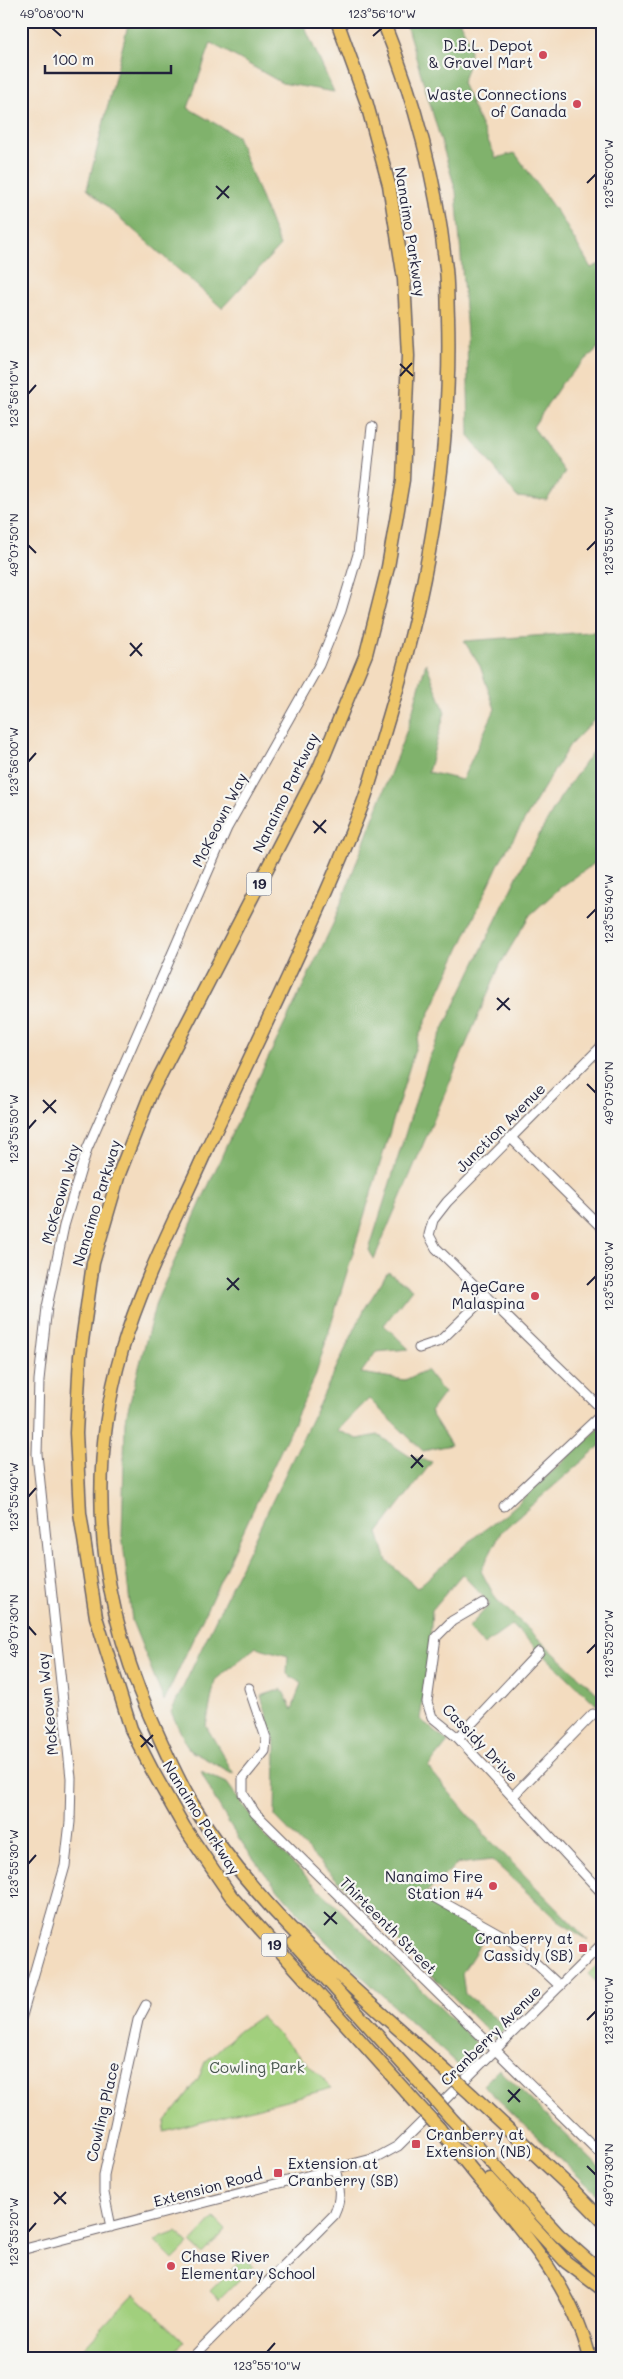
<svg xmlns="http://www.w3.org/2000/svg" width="623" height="2379" font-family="Mali,sans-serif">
	<rect width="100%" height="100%" fill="#f6f6f2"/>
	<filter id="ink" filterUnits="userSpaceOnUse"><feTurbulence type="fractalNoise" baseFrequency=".02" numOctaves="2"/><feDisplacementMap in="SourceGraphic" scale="10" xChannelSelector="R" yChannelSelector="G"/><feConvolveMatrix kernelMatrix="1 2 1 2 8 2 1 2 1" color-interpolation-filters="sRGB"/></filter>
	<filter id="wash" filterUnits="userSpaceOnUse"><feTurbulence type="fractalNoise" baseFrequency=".0096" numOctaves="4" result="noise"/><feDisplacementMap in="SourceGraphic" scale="20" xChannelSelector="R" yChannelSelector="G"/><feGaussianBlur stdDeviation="1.12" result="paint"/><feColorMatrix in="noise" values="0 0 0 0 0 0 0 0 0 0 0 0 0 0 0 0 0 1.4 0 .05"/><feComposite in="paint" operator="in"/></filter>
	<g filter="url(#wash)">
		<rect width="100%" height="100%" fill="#f3dcbf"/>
		<path fill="#a1cf7d" stroke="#62785c" d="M599,1963l3,3v21l-14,-13z
			M260,2016l72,72 -168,44 2,-11 32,-41 7,-18 34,-31z
			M214,2218l12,12 -23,24 -12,-11z
			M176,2232l13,12 -16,16 -18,-18 5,-4z
			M244,2257l9,9 -34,34 -9,-9z
			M134,2294l50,48 -15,16h-95z"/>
		<path fill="#80b26c" stroke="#516a54" d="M129,21h173l32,71 -52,-9 -71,-40 -23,65 49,28 43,110 -58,62 -135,-119z
			M405,21h54c15,25 13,36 3,62l34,75 19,-5 49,69 27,46 11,-5v81l-40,39 -29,44 32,45 -18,28 -30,-3 -48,-61 -2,-102 -11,-143z
			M602,631v81l-33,34 -69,115 -81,175 -104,341 -151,324 -32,-80 -10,-87 3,-113 31,-119 77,-171 100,-207 75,-197 18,-64 19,49 -17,60 34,8 33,-71 -15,-43 -16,-25z
			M602,738v120l-41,29 -31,28 -30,50 -126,294 -5,-9 60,-192 97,-200 34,-60z
			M388,1272l24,17 -28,36 25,24 -33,3 -15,21 44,7 21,-10 18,23 -14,19 21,33 -28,6 -54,-52 -32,31 21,9 20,-4 31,21 23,6 -54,71 9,28 30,27 60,-53 28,-20 97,-89v18l-101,88 -20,39 15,28 106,99v12l-90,-85 -28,20 -16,-17 22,-24 -28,-30 -30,36 -3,45 -9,64 28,23 -20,25 57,68 103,105 -30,-19 -66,-61 -35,4 -37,34 67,36 -25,39 3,21 41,33 -11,12 -220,-222 1,-71 -15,-50 21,-7 10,21 9,-27 -14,-9 1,-18 -32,-9 -41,33 -9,46 28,48 -45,-24 -18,-38 194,-404z
			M201,1771l26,12 38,53 210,206 -4,14 -11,11c-93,-88 -205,-176 -259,-296z
			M499,2069l103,101v29l-119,-114z"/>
	</g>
	<g filter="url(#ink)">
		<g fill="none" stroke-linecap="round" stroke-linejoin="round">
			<g stroke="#6b6369" stroke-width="11">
				<path id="minor" d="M595,21l7,7
					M602,1046l-155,156 -14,18 -4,15 7,13 166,161
					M511,1138l91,90
					M419,1348l21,-7 46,-45
					M504,1506l98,-92
					M483,1603l-31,18 -16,16 -9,65 5,15 26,21 144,155
					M249,1688l17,50 -1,13 -22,27v16l12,19 347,342
					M458,1738l81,-86
					M513,1796l80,-82
					M430,1895l82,46 48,45
					M21,2019l44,-153 5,-44 1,-44 -34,-324 2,-74 8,-73 17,-81 23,-77 140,-321 92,-163 22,-54 17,-57 14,-127
					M111,2227l-7,-34v-18l34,-155 8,-15
					M21,2250l355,-92 22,-12 204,-202
					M192,2358l142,-143c8,-17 6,-28 1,-46"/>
			</g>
			<g stroke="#6b6369" stroke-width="15">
				<path id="highway" d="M337,21l29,80 23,84 15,94 4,77 -5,124 -15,87 -22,87 -47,114 -168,325 -32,81 -26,89 -13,93 -4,77 4,80 16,104 35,112 21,41 32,57 47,69 187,209
					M383,21c31,77 53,157 62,240 3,18 2,37 3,56 4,136 -20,270 -59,400 -9,29 -16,58 -26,86 -46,119 -104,234 -158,350 -29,65 -63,129 -83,197 -36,125 -24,246 27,364 13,30 27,63 44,91 65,107 164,186 256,269
					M294,1943l135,150
					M472,2095l97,91 33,34
					M450,2117l109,118 43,38
					M439,2128c54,74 128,138 151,230
					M490,2179l76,83 36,27"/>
			</g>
			<use href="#minor" stroke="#fff" stroke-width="9"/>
			<use href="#highway" stroke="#eec569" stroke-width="12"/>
			<g stroke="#6b6369" stroke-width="15" stroke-linecap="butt">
				<path id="highway-bridge" d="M449,2074l23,21
					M429,2093l21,24
					M418,2105l21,23"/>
			</g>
			<use href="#highway-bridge" stroke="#eec569" stroke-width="12"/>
		</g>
	</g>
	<path fill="none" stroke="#22223b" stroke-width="2" d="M52,28l9,8M373,36l9,-8M587,183l9,-9M216,186l13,12M217,199l12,-13M400,364l13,12M400,376l12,-13M28,394l8,-9M28,545l8,8M587,550l9,-9M130,643l12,13M130,656l12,-13M28,762l8,-9M313,821l13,12M314,833l12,-13M587,918l9,-9M497,998l13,12M497,1010l12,-12M587,1084l9,9M43,1100l13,13M43,1113l13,-13M28,1129l8,-9M227,1278l12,12M587,1285l9,-9M227,1290l12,-12M411,1455l12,12M411,1468l12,-13M28,1497l8,-9M28,1626l8,9M587,1653l9,-9M140,1735l13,12M141,1747l12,-12M28,1864l8,-9M324,1912l13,12M324,1925l12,-13M587,2020l9,-9M508,2090l12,12M508,2102l12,-13M587,2166l9,9M54,2192l12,12M54,2204l12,-12M28,2232l8,-9M267,2352l8,-9"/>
	<g fill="#d1495b" stroke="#f6f6f2" stroke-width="2">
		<circle cx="543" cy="55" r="5"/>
		<circle cx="577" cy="104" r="5"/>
		<circle cx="535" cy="1296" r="5"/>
		<circle cx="493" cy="1886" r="5"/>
		<rect x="578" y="1943" width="10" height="10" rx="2.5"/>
		<rect x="411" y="2139" width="10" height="10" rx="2.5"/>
		<rect x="273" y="2168" width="10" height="10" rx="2.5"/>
		<circle cx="171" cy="2266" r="5"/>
	</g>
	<g text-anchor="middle" stroke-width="4.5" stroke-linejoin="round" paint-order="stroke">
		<g fill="#f6f6f2" stroke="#626272" stroke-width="1">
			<rect x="246.5" y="872.5" width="25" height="23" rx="4"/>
			<rect x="261.5" y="1933.5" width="25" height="23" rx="4"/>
		</g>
		<g font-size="14" font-weight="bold" fill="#22223b">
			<text x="259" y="889">19</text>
			<text x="274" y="1950">19</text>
		</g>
		<g font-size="15" fill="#22223b" stroke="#f6f6f2" text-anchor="end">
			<text x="533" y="51">D.B.L. Depot<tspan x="533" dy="17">&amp; Gravel Mart</tspan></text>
			<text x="567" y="100">Waste Connections<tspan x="567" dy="17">of Canada</tspan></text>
			<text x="525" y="1292">AgeCare<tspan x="525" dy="17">Malaspina</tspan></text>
			<text x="483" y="1882">Nanaimo Fire<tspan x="483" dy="17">Station #4</tspan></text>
			<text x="573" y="1944">Cranberry at<tspan x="573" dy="17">Cassidy (SB)</tspan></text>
			<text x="426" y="2140" text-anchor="start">Cranberry at<tspan x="426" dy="17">Extension (NB)</tspan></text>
			<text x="288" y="2169" text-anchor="start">Extension at<tspan x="288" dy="17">Cranberry (SB)</tspan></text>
			<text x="181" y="2262" text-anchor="start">Chase River<tspan x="181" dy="17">Elementary School</tspan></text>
		</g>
		<g font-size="15" fill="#22223b" stroke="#f6f6f2">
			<text transform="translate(410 232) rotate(81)" y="5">Nanaimo Parkway</text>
			<text transform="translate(286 793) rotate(-64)" y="5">Nanaimo Parkway</text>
			<text transform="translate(220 820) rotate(-63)" y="5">McKeown Way</text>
			<text transform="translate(501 1128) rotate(-45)" y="5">Junction Avenue</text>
			<text transform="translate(61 1194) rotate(-74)" y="5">McKeown Way</text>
			<text transform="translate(97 1203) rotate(-73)" y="5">Nanaimo Parkway</text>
			<text transform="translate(48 1704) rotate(-96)" y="5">McKeown Way</text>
			<text transform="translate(480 1743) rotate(46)" y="5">Cassidy Drive</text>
			<text transform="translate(201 1818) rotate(58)" y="5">Nanaimo Parkway</text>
			<text transform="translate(388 1926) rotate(45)" y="5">Thirteenth Street</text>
			<text transform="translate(491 2036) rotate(-45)" y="5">Cranberry Avenue</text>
			<text transform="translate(103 2112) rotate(-77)" y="5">Cowling Place</text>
			<text transform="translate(208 2188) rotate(-15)" y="5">Extension Road</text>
		</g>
		<g font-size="15" fill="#48564f" stroke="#f6f6f2">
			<text x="257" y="2073">Cowling Park</text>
		</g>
	</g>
	<rect width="623" height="2379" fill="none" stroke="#f6f6f2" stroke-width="55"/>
	<path d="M45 65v8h126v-8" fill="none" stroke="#22223b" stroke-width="2.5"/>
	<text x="52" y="65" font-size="15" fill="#22223b" stroke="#f6f6f2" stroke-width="4" paint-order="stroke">100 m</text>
	<rect x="28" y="28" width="568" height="2324" fill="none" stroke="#22223b" stroke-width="2"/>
	<g font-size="12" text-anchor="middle" fill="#22223b">
		<text x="52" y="18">49°08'00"N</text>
		<text x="382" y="18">123°56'10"W</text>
		<text transform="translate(609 174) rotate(-90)" y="4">123°56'00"W</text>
		<text transform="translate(14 394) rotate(-90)" y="4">123°56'10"W</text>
		<text transform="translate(609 541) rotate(-90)" y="4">123°55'50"W</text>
		<text transform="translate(14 545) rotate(-90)" y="4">49°07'50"N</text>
		<text transform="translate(14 762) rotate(-90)" y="4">123°56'00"W</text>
		<text transform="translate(609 909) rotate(-90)" y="4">123°55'40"W</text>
		<text transform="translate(609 1093) rotate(-90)" y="4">49°07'50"N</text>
		<text transform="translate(14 1129) rotate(-90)" y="4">123°55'50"W</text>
		<text transform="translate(609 1276) rotate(-90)" y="4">123°55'30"W</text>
		<text transform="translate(14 1497) rotate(-90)" y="4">123°55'40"W</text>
		<text transform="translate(14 1626) rotate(-90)" y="4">49°07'30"N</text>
		<text transform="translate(609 1644) rotate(-90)" y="4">123°55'20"W</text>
		<text transform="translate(14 1864) rotate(-90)" y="4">123°55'30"W</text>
		<text transform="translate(609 2011) rotate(-90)" y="4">123°55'10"W</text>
		<text transform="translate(609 2175) rotate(-90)" y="4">49°07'30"N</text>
		<text transform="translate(14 2232) rotate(-90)" y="4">123°55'20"W</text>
		<text x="267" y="2370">123°55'10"W</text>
	</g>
</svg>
